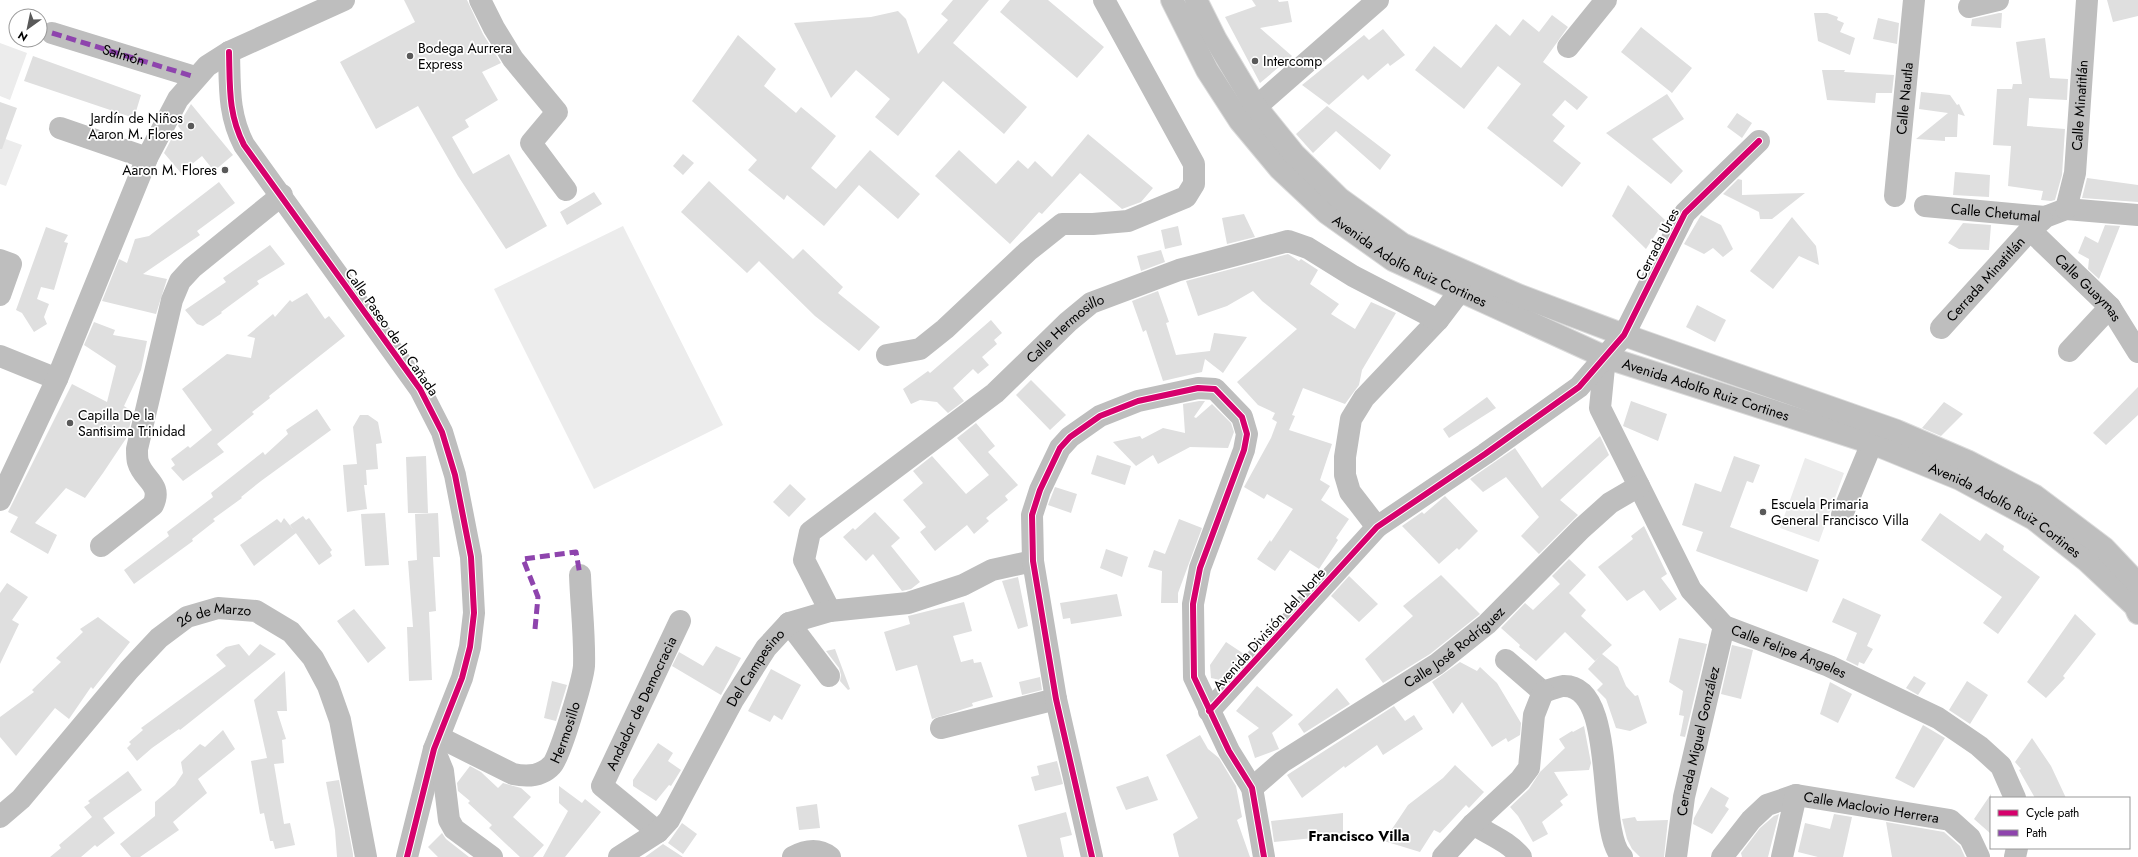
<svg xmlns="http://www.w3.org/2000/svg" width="2138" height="857" font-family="Jost,sans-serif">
	<rect width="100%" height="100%" fill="#fff"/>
	<path fill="#ececec" d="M0,43l27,10 -17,47 -10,-4z
		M0,137l22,8 -16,41 -6,-2z
		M623,226l100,199 -129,64 -100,-200z
		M1805,458l39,15 -25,69 -39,-14z"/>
	<path fill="#dfdfdf" d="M404,0h63l16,34 18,29 -19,9 16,28 -33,20 4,7 -17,10 21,37 36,-20 38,72 -41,23 -48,-73 -40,-70 -42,23 -36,-67 75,-40z
		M953,0h36l-36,43 74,64 -23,27 -61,-53 -45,55 -23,-19 15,-18 -34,-29 -25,28 -37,-75 77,-6 27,-6 8,8 12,35 30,-34 -7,-6z
		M1010,0h38l56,47 -27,31 -77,-66z
		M1252,0h26l1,2 9,-1 4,21 -32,6 32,28 -32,27 -35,-66 31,-11z
		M2107,0h31v16l-25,6z
		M1814,13h13l11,4 -1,3 7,3 -4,9 15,6 -5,17 -32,-14z
		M1999,13h3l-1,15 -30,-2 1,-7z
		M1552,15l16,12 -25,35 45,35 -11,13 -12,-10 -13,15 13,11 -12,15 28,22 -19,24 -75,-59 34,-44 -23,-18 -34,43 -49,-39 19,-24 27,22 35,-44 14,12 13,-17 16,13z
		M1878,18l21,5 -2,21 -24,-5z
		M1641,27l51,41 -20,25 -51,-41z
		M1383,29l22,26 -15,11 -2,-3 -20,17 -5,-5 -34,30 -27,-20 62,-50 5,5z
		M738,35l38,34 -12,17 32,27 5,-6 35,29 -25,32 25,21 34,-39 50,44 -22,25 -39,-34 -35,41 -37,-31 -3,5 -36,-30 9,-10 -65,-59z
		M2045,38l5,40 18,1 -1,21 -38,-2 -2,28 38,3 -3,46 -7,25 -4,1 -10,-1 2,-9 -35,-5 3,-40 -18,-1 4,-56h15l1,-5h9l-6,-42z
		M33,56l108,39 -7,23 -110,-37z
		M1822,70h23l-1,2 50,3 -2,18h-16l-1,10 -48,-3z
		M1921,92l29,3 7,10 2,-1 6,12 -7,-2 -1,23h-12v4l-29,-2 32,-26 -29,-4z
		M1667,94l17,25 -32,20 31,32 -12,13 -65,-51z
		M0,102l17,6 -15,41h-2z
		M191,104l42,51 -19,16 -12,-15 -21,17 -17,-20 9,-17 8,-6 -3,-4z
		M1327,106l64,49 -11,15 -44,-39 -23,22 -17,-19z
		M1737,113l15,10 -10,15 -15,-11z
		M1088,134l65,54 -12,14 -19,7 -42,-36 -38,41 -3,-2 -29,32 -75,-68 24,-26 37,34 22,-24 10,9 7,-8 17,16z
		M683,154l11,9 -11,12 -10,-9z
		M1955,172l35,3 -1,22 -36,-2z
		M2087,178l51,7v17l-56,-4z
		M1738,179l4,1v15l63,-2 -33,26h-12l-1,-7 -36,-18z
		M709,181l84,78 10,-10 40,38 -5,6 42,34 -21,24 -44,-35 -56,-55 -12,12 -66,-61z
		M219,182l16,21 -38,28 3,4 -57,39 24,5 -11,35 -54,-13 17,-42 8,4 8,-24 14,-3z
		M1628,185l37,35 -19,29 -34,-33z
		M594,192l8,12 -35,21 -7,-13z
		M1244,214l11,23 -28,7 -5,-26z
		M1701,215l20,10 12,24 -10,8 -10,-9 -9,6 -20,-10z
		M1792,217l24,29 3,19 -20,-9 -26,33 -23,-18z
		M1963,223l28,2 -2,25 -30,-1 -11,-6z
		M2105,225l15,1 -21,53 -11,-10 1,-10 -11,-6 7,-17 13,7z
		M1178,226l4,19 -17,4 -4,-19z
		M46,227l22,8 -4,7 4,1 -14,47 -13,-3 -4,12 12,5 -5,13 3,7 -13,8 -12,-19 -6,-3z
		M270,245l15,19 -28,17 2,3 -38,28 1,1 -19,13 -6,-2 -12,-14 41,-28 -3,-4z
		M1161,250l4,12 -24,9 -4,-15z
		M1288,254l11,7 2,-2 17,11 -8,14 29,20 -8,10 24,15 16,-27 25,11 -34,57 -3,15 -14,19 -42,-16 -11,27 3,1 -6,14 43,14 -12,36 10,6 -9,14 28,19 -13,19 2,2 -19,29 -29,-19 -15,21 -18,-12 13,-19 1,2 22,-33 -26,-15 -3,5 -20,-12 27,-49 6,-16 -5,-3 3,-6 -17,-8 -21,-23 60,-53 -35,-28 -9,-10 -26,15 -29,10 -12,-35z
		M1158,291l11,31 -3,1 10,32 34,-4 4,-18 33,4 -24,36 -18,-14 -3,13 -39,9 -17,-51 -3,2 -11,-31z
		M307,293l18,26 4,-3 16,20 -76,60 1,2 -18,14 2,2 -37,30 7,8 -41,29 -12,-13 4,-3 -4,-6 17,-13 2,2 22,-18 -30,-41 45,-35 24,4 4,-20 -8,-2 26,-22 2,3 15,-17 2,2z
		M1697,305l29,15 -11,22 -29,-15z
		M991,320l11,13 -8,7 3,4 -15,13 7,8 -11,9 -5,-5 -20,19 11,13 -16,12 -11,-11 -17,-2 -9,4 -8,-15 25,-18 2,2z
		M94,322l21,8 -2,5 34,6 -6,29 -17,36 9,6 -6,25 -24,36 -18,25 -19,-10 -31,35 22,12 -9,19 -38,-22 8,-15 -10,-5 64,-128 35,18 9,-36 -32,-21z
		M1031,380l35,35 -16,15 -34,-35z
		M2138,387v28l-32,30 -13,-12z
		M1487,397l9,11 -47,30 -6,-9z
		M1199,401h6l-11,16 2,1 16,-14 19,19 3,9 -6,16 -38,-1 -32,17 -5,-9 -17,11 -23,-24 27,-6 2,3 21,-11 22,5 -2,-29z
		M1631,401l36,13 -9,27 -35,-15z
		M1944,402l19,12 -22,22 -19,-8z
		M317,409l14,21 -70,51 -20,16 1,1 -29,21 2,2 -23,18 1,2 -59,43 -10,-14 45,-34 -2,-4 46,-35 -2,-4 52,-41 2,3 23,-21 -2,-4z
		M360,415h8l10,7 4,21 -6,1 2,25 -12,1 1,15h-3l3,24 -20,3 -4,-47 14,-1 -4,-37z
		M976,423l19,23 -7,6 30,33 -13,11 3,4 -22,18 3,3 -15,13 -7,-9 -32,26 -15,-19 6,-5 -23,-27 20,-17 -10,-12 19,-15 34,38 23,-19 -32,-37z
		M1600,436l9,19 -49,45 18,15 -39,39 -18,-18 18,-19 -33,-40 -23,15 -13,-13 45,-31 27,40z
		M1097,455l34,11 -6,19 -34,-11z
		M426,456l2,57h-20l-2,-56z
		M1734,456l26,9 -7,18 -6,-2 -17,46 89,33 -12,32 -111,-41 7,-19 -21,-7 13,-42 26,9z
		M790,484l16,15 -17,18 -16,-15z
		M1055,487l22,7 -6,19 -23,-8z
		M1445,496l33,35 -19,19 -2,-2 -18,16 -37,-38 20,-14 2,2z
		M875,512l25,26 -9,8 29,36 -9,7 -9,2 -29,-37 -7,7 -23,-24 10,-9 2,2z
		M385,513l4,52 -24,1 -4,-52z
		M438,513l2,44h-7l3,54 -7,1 3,68 -23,1 -2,-54h6l-5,-66 9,-1 -2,-46z
		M1940,513l40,28 6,-8 18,13 -1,4 37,27 -42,57 -15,-11 19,-26 -81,-57z
		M303,516l3,4 3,-2 23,32 -2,2 2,4 -13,9 -29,-40z
		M284,518l12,15 -42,33 -14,-21 37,-26 4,4z
		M1179,519l23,9 -24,65v10h-17l1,-32 -14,-4 6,-17 11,4z
		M1644,526l23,48 -6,4 16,21 -17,12 -16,-21 -17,11 -29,-34 35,-28 -2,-3z
		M1106,549l22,8 -6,20 -22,-9z
		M1569,559l17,16 -17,18 17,17 -5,6 31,29 -10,9 16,13 8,19 9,10 3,-1 9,28 -17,8 -14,-3 -10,-29 -9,-9 6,-6 -15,-15 12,-13 -5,5 -30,-29 -29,29 -17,-14 1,-2 -19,-17 24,-25 8,7 27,-26 4,4 -12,-12z
		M1441,575l39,39 -50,40 -47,29 -18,-24 48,-43 -10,-10z
		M1349,576l29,28 -19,18 -28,-26z
		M1018,577l10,49 -10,3 -16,-48z
		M7,583l21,14 -16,23 7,4 -19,40v-71z
		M1117,594l5,22 -51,8 -1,-6 -7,1 -3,-16z
		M1843,598l38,17 -14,31 6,3 -9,15 -5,-2 -1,4 -12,-6 11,-27 -25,-11z
		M964,602l8,29 -19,5 8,26 12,-3 1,4 7,-1 12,35 -21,6 1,3 -41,13 -15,-54 -21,6 -12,-39 26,-8 -2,-8z
		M354,609l32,39 -18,15 -31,-42z
		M2075,614l21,20 -33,42 2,2 -19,20 -19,-16z
		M98,617l32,25 -37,47 -2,-2 -22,32 -14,-11 -39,48 -16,-19v-20l34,-25 -2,-2 29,-28 -5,-4 27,-26 -3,-3z
		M1679,638l28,6 -22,93 -5,-1 4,-20 -5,-1 4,-24 -14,-9z
		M1226,642l18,12 -24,26 -9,-2 -1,-13z
		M239,644l10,12 11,-12 16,10 -96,76 -1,-1 -27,19 -15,13 -10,-13 4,-4 -2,-2 14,-12 -2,-2 85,-62 -10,-11 10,-8z
		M1732,645l21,5 -12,49 -20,-5z
		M716,646l25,12 -20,37 -49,-29 7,-14 24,14z
		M835,649l15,40 -2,1 -8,-9 1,-6 -2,-7 -13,-17z
		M1460,662l17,9 3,-4 17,16 24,40 -1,12 -12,7 -2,-4 -14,9 -30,-45 -9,12 -21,-32z
		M771,669l30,16 -19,35 -8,-5 -4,7 -22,-11z
		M285,671l2,40h-10l9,28 -4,1 2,23 -10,1 10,60 6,-1 5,22 -20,4 -2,-8h-3l-6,-28 -4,1 -9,-53 16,-3 -13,-58z
		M1914,676l12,7 -8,12 -12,-7z
		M1040,677l2,13 -20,5 -3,-13z
		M552,681l15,4 -11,36 -12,-3z
		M1967,681l21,14 -18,29 -21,-14z
		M1830,682l22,12 -14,29 -18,-9z
		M1257,686l36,29 -21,18 7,16 -24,9 -7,-22 11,-8 -23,-17z
		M1337,688l13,16 -46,29 -6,-9z
		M1394,706l11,15 9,-6 9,14 -40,26 -6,-10 -32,23 -1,-2 -42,32 -15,-23z
		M1923,725l22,13 -31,50 -19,-10z
		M1584,726l7,37 -2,7 -35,2 14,23 -8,6 3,4 -21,17 6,12 -15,8 -15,-26 -8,-9 19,-18 11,-17 25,-24 -6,-9 13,-8 1,1z
		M223,730l12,19 -37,30 9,14 -34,29 6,8 -39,27h-9l-11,-13 35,-28v-14l20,-17 8,-12 -2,-11 19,-18 5,3z
		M1200,735l8,14 11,9 17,28 6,31 -5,3 13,37h-71l-6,-23 25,-16 -32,-63z
		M2032,738l19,28 15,32h-31l-16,-28 2,-1 -6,-7z
		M658,743l15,10 -5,8 13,9 -10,16 -2,-1 -13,16 -23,-15v-6z
		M1057,761l6,23 -28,7 -4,-14 8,-2 -2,-9z
		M1455,765l29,27 -15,16 -3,-3 -26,28 -6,-3 -14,22 -36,-11 24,-36 35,-27z
		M470,766l11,6 17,16 5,-5 18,5 10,9 -18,20 31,28 -11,12h-13l-31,-29 3,-3 -24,-22 2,-2 -12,-10 -1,-8z
		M128,771l14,19 -39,28 12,15 -18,14 -2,-2 -14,12h-31l11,-9 -2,-3 33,-28 -8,-10 6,-4 -2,-2z
		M1148,776l10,24 -32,10 -10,-23z
		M339,780l14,74v3h-16l-2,-27 -9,-48z
		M559,786l23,17 3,-4 16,13 -36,45h-22l25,-46 -9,-8z
		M1711,787l18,11 -4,8 4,3 -17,25 -19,-10 1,-6z
		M1991,794v40l-17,-15z
		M817,804l3,24 -21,2 -3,-23z
		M1066,812l6,23 -12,3 4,19h-37l-9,-32z
		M1343,813v22l-69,7 -3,-21z
		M1779,814l-11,43h-26l-1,-4 19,-25 14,-12z
		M1834,814l18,3 -9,40h-25l-20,-5 7,-29 25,6z
		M1635,817l2,4 31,-1 -4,37h-24l-8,-8 -5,-10 -5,-20z
		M1886,822l58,10 16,14 5,11h-73z
		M682,823l15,11 -14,20 -15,-11z
		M442,833l4,6 23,18h-31l-10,-10z
		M663,844l20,13h-38z"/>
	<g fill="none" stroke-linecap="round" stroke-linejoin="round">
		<g stroke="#dbdbdb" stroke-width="24">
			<g id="major">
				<path id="s16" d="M1172,0l35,70 33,51 40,48 47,44 66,47 212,97 267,86 88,36 74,40 52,41 49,46 3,7"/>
				<path d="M1196,0l20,40 40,67 38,47 46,45 62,45 116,51 106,40 273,96 70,30 68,35 69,52 34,36"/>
			</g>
		</g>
		<g stroke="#bebebe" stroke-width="22">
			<path d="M480,0l14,28 19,31 44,53 -26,31 35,47"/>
			<path d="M1969,7l29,-7"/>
			<path id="s1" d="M52,33l143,44"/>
			<path d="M1568,47l38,-47"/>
			<path d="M229,52c1,35 -1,62 15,93l176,244 22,43 13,43 16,82 3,56 -4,34 -8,31 -28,71 -27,108"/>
			<path d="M1256,107l122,-107"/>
			<path d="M60,128l87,30"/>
			<path id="s2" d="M1895,196l19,-196"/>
			<path id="s3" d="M1925,206l120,11 21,-8 72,6"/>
			<path id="s4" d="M2066,209l9,-36 12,-173"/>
			<path id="s5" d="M2030,230l80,77 28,45"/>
			<path d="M0,260l11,4 -11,31"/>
			<path id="s6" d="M1941,328l89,-98 12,-10"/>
			<path d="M2069,351l41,-44"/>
			<path d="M887,355l33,-6 25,-20 83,-78 34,-27h31l35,-3 58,-24 8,-13v-20l-90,-164"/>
			<path d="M0,356l57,23"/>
			<path id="s7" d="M1605,357l-5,51 91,182 33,36 105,40 109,52 41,28 22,20 14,32"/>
			<path d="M0,500l57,-121 90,-221 31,-59 29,-33 22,-14 115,-52"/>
			<path d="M1842,515l30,-72"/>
			<path d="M1377,527l-27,-35 -5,-17v-18l6,-38 13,-21 74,-78 22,-29"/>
			<path d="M101,546l52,-41c10,-21 -10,-25 -15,-43 -1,-3 -1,-9 -1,-13l35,-149 8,-19 12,-13 90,-73"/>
			<path id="s8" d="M830,611l-26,-51 6,-28 185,-139 73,-71 23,-19 88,-33 109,-29 20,7 45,28 85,44"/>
			<path d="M789,623l40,53"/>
			<path d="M1506,660l37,32"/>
			<path d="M1543,692c6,-2 14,-5 20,-6 56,-2 32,145 59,171"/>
			<path d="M1209,711l168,-184 108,-73 94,-67 45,-52 61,-122 74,-72"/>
			<path d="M941,728l115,-29"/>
			<path id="s9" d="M439,737l74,37c14,3 29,2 39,-9 8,-8 31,-86 32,-99 1,-30 -3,-61 -4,-91"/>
			<path d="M434,749l9,22 6,49 5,9 38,28"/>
			<path id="s10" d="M1252,788l30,-26 155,-98 50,-40 94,-95 29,-26 29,-17"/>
			<path id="s11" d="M0,817l21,-18 108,-129 30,-32 28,-21 31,-9 38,3 35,21 22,26 15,28 12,34 26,137"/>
			<path d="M1473,824c17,11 35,17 48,33"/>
			<path id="s12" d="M658,832l-56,-46 78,-165"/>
			<path id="s13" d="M619,857l39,-25 11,-12 64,-120 33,-52 23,-25 41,-12 78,-8 55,-18 29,-15 41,-9"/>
			<path d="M793,857c13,-7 25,-9 37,0"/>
			<path d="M1092,857l-36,-158 -23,-138 -1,-46 8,-25 20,-42 10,-11 30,-21 38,-15 60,-13 17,1 27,28 5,17 -3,16 -44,118 -7,36 1,73 35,74 23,37 12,69"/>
			<path d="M1443,857l30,-33 47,-44 9,-12 5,-53 9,-23"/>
			<path id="s14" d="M1676,857l8,-60 40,-171"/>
			<path id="s15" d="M1722,857l29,-37 16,-15 29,-10 154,25 20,18 9,19"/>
			<path d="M1782,857l14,-62"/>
			<path d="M2015,857l2,-9"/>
		</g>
		<use href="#major" stroke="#bebebe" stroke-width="22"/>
		<path stroke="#8e44ad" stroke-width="5" stroke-dasharray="10 5" stroke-linecap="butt" d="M52,33l143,44
			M535,629l3,-32 -15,-38 53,-7 4,23"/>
		<g stroke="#fff" stroke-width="8">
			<path id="cycleway" d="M229,52c1,35 -1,62 15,93l176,244 22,43 13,43 16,82 3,56 -4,34 -8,31 -28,71 -27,108
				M1209,711l168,-184 108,-73 94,-67 45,-52 61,-122 74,-72
				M1092,857l-36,-158 -23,-138 -1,-46 8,-25 20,-42 10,-11 30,-21 38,-15 60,-13 17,1 27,28 5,17 -3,16 -44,118 -7,36 1,73 35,74 23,37 12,69"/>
		</g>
		<use href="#cycleway" stroke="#d6006c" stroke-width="6"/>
	</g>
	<g fill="#595959" stroke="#fff" stroke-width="1.5">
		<circle cx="410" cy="56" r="4"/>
		<circle cx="1255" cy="61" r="4"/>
		<circle cx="191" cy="126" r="4"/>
		<circle cx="225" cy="170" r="4"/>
		<circle cx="70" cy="423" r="4"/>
		<circle cx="1763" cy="512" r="4"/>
	</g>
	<g text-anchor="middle" stroke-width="3.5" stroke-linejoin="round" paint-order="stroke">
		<g font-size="14" fill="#000" stroke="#fff" text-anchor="start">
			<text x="418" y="53">Bodega Aurrera<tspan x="418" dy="16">Express</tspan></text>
			<text x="1263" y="66">Intercomp</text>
			<text x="183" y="123" text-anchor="end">Jardín de Niños<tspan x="183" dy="16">Aaron M. Flores</tspan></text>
			<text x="217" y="175" text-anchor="end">Aaron M. Flores</text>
			<text x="78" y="420">Capilla De la<tspan x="78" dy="16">Santisima Trinidad</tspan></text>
			<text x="1771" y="509">Escuela Primaria<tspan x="1771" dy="16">General Francisco Villa</tspan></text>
		</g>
		<g font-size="14" fill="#000" stroke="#fff">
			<text dy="5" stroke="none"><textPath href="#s1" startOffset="75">Salmón</textPath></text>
			<text dy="5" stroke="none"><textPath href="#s2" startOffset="98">Calle Nautla</textPath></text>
			<text dy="5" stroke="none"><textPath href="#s4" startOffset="105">Calle Minatitlán</textPath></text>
			<text dy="5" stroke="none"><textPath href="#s3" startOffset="71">Calle Chetumal</textPath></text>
			<text transform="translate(1657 244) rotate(-63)" y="5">Cerrada Ures</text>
			<text dy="5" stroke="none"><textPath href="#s16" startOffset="362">Avenida Adolfo Ruiz Cortines</textPath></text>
			<text dy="5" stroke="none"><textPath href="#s6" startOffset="66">Cerrada Minatitlán</textPath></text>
			<text dy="5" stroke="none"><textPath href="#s5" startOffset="82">Calle Guaymas</textPath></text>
			<text dy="5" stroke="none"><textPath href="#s8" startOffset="413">Calle Hermosillo</textPath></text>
			<text transform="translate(392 332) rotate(55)" y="5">Calle Paseo de la Cañada</text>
			<text dy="5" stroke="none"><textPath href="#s16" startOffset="686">Avenida Adolfo Ruiz Cortines</textPath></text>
			<text dy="5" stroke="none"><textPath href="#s16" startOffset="1010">Avenida Adolfo Ruiz Cortines</textPath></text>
			<text dy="5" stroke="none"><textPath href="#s11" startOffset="302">26 de Marzo</textPath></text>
			<text transform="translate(1269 629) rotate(-48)" y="5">Avenida División del Norte</text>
			<text dy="5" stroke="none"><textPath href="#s10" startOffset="247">Calle José Rodríguez</textPath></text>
			<text dy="5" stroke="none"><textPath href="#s7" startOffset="373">Calle Felipe Ángeles</textPath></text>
			<text dy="5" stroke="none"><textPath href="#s13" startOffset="238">Del Campesino</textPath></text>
			<text dy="5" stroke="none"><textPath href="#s12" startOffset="164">Andador de Democracia</textPath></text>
			<text dy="5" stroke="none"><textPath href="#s9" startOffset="160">Hermosillo</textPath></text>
			<text dy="5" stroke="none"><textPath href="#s14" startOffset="118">Cerrada Miguel González</textPath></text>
			<text dy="5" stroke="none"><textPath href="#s15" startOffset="176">Calle Maclovio Herrera</textPath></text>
		</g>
		<g font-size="15" font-weight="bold" fill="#000" stroke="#fff">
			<text x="1359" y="841">Francisco Villa</text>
		</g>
	</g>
	<rect x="1990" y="797" width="140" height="52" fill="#ffffff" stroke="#999999"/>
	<rect x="1998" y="810" width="20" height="6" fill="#d6006c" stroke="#999999"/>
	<text x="2026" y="817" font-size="12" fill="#000000">Cycle path</text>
	<rect x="1998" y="830" width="20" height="6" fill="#8e44ad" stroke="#999999"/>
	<text x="2026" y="837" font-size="12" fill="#000000">Path</text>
	<g transform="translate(28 28) rotate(213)"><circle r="19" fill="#ffffff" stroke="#999999"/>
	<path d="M0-3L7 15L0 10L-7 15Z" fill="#595959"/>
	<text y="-6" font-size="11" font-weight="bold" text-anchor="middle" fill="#000000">N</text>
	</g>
</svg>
